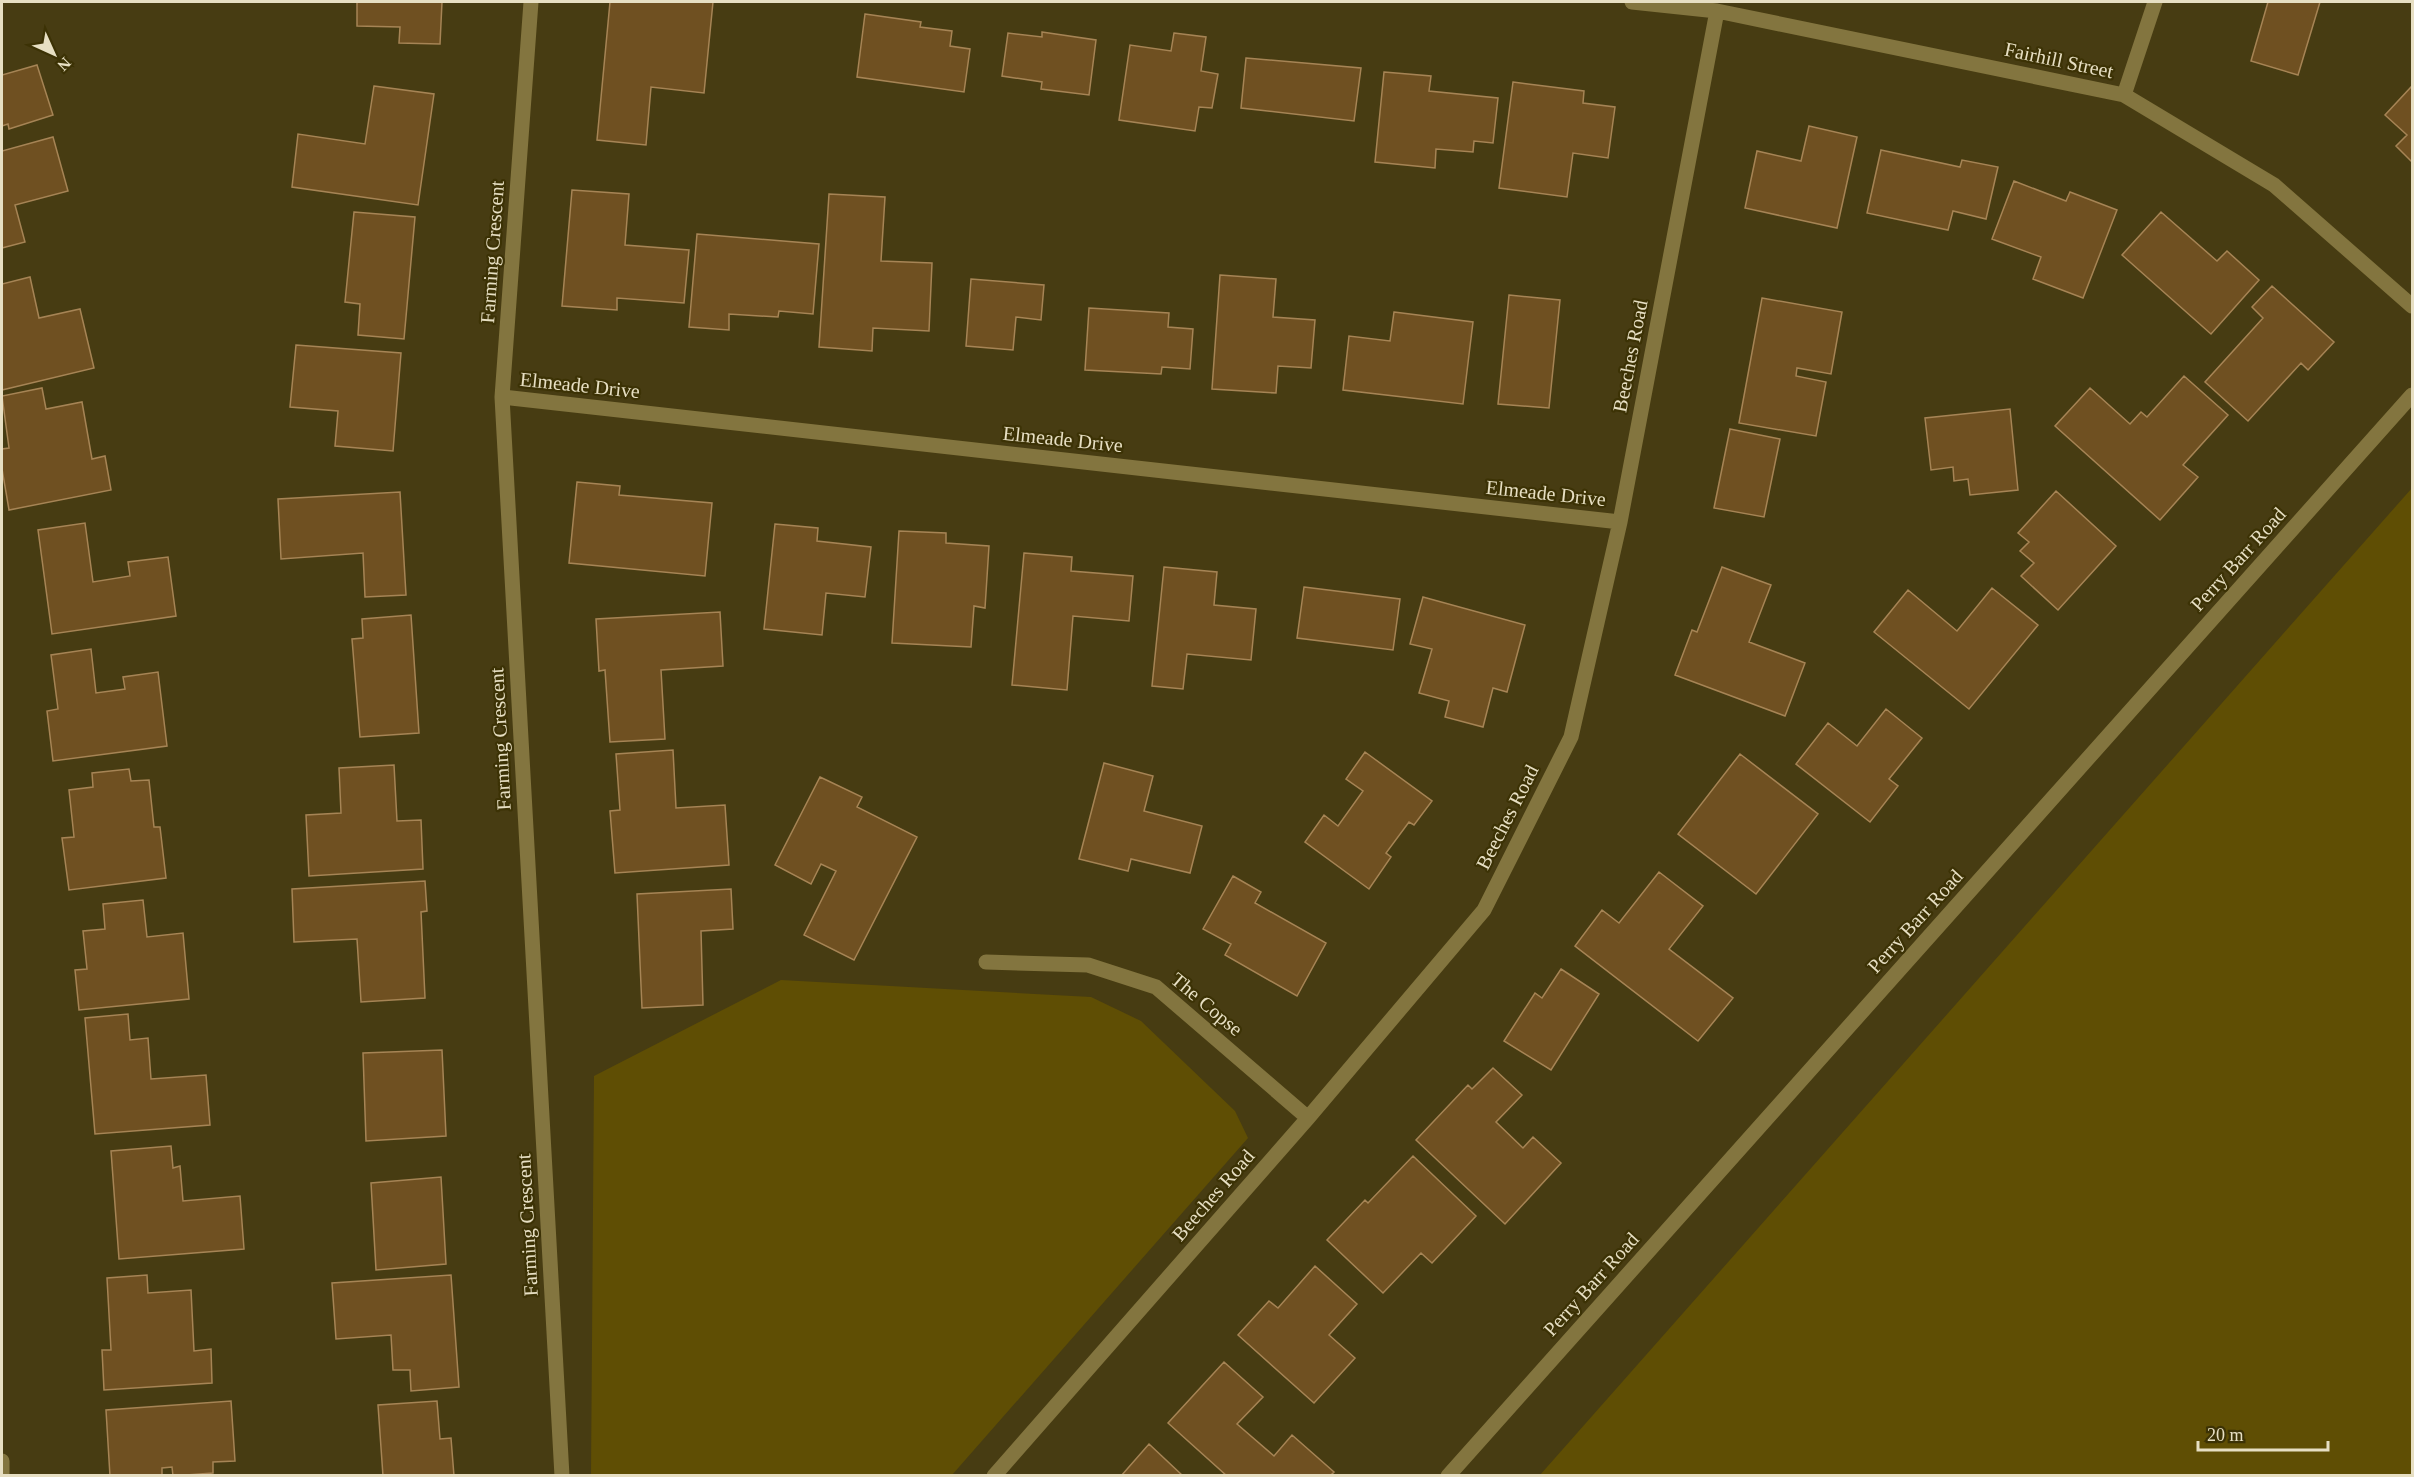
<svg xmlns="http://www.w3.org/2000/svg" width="2414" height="1477" font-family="Georgia,serif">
	<rect width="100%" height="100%" fill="#473c12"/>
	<path fill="#5f4e04" d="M2412,488v987h-872z
		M781,980l310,17 50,24 94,90 13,27 -296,337h-361l3,-399z"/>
	<path fill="#6f5021" stroke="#a68455" stroke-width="1.5" d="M357,2h85l-2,42 -41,-1 1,-16 -43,-1z
		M610,2h103l-9,91 -53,-6 -5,58 -49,-5z
		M2268,2h52l-22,73 -47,-14z
		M865,14l56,8 -1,5 32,4 -2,15 20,3 -6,43 -107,-15z
		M1042,32l54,8 -7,55 -48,-6 1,-7 -40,-6 6,-43 34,4z
		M1174,33l32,4 -5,34 17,3 -6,34 -13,-1 -4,24 -76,-11 11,-75 41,6z
		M1246,58l115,10 -7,53 -113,-13z
		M37,65l16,50 -44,14 -1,-5 -6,2v-51z
		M1384,72l47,4 -2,15 69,7 -5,45 -19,-2 -1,11 -37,-3 -1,19 -60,-6z
		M1513,82l71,9 -1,12 32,4 -7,51 -35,-5 -6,44 -68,-9z
		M374,86l60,8 -16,111 -126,-18 6,-53 67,10z
		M2412,86v76l-16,-16 11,-11 -22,-20z
		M1809,126l48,11 -20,91 -92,-20 12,-57 44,10z
		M53,137l15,54 -53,14 10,37 -23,6v-97z
		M1881,150l79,17 2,-7 36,7 -12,52 -33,-8 -5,19 -81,-17z
		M2014,181l52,20 4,-9 47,18 -34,88 -50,-19 8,-22 -49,-18z
		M572,190l57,4 -4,51 64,5 -5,53 -67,-5v12l-55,-4z
		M829,194l56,3 -4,64 51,2 -3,68 -56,-3 -1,23 -53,-4z
		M354,212l61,5 -11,122 -46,-4 2,-31 -15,-2z
		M2161,212l56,49 10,-10 32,29 -48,54 -89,-79z
		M697,234l122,10 -6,70 -34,-3 -1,6 -49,-3v16l-40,-3z
		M1220,275l56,4 -3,38 42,3 -4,48 -33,-2 -2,27 -64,-4z
		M30,277l9,41 41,-9 14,59 -92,22v-106z
		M971,279l73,6 -3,35 -25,-3 -3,33 -47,-4z
		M2272,286l62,56 -26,28 -7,-7 -53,58 -43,-39 58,-64 -11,-11z
		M1509,295l51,5 -11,108 -51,-4z
		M1762,298l80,14 -11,62 -34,-6 -1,8 30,6 -10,54 -77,-13z
		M1089,308l80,5 -1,14 25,2 -3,40 -28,-2 -1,7 -76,-4z
		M1394,312l79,10 -10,82 -120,-14 6,-54 41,5z
		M296,345l105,8 -8,98 -58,-5 3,-35 -48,-4z
		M2184,376l44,39 -45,50 15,12 -38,43 -105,-94 35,-38 40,36 11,-12 6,5z
		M42,388l4,21 36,-7 10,57 13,-3 6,34 -102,20 -7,-41v-20l7,-1 -7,-52z
		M2010,409l8,81 -48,5 -2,-16 -14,2 -1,-14 -22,3 -6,-52z
		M1730,429l50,10 -16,78 -50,-9z
		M577,482l43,4 -1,9 93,8 -7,73 -136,-13z
		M2056,491l60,55 -58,64 -37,-34 13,-13 -14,-12 9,-9 -11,-9z
		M400,492l6,103 -41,2 -2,-44 -82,6 -3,-60z
		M85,523l8,59 37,-6 -2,-14 40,-5 8,59 -124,18 -14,-104z
		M775,524l43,4 -1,13 54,6 -6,50 -39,-4 -4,42 -58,-6z
		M899,531l47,2v10l43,3 -4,62 -11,-2 -3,41 -79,-4z
		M1024,553l48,4 -1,14 62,5 -4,45 -56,-5 -6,74 -55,-5z
		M1164,567l53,5 -3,33 42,4 -5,51 -64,-6 -4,35 -31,-3z
		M1722,567l49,18 -22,57 56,21 -20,53 -110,-41 17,-45 5,2z
		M1304,587l96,12 -7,51 -96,-12z
		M1992,588l46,37 -69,84 -95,-77 34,-42 49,41z
		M1423,597l102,28 -18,67 -14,-4 -10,39 -38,-10 4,-16 -30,-8 13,-44 -22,-5z
		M720,612l3,54 -62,4 4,69 -55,3 -5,-72 -6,1 -3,-52z
		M411,615l8,118 -59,4 -8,-98 11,-1 -1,-19z
		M91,649l5,44 29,-4 -2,-12 35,-5 9,74 -114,15 -6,-50 11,-2 -7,-54z
		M1886,709l36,29 -33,41 9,7 -28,36 -74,-58 32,-41 29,23z
		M673,750l3,58 49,-3 4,60 -114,8 -5,-62 10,-1 -4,-56z
		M1365,752l67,49 -18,24 -5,-3 -23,31 5,4 -22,32 -64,-47 19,-27 14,11 25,-35 -17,-12z
		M1740,754l78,60 -62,80 -78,-60z
		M1104,763l49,13 -9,35 58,15 -12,47 -59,-14 -3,12 -49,-12z
		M394,765l3,56 24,-1 2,49 -114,7 -3,-61 35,-2 -2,-45z
		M129,769l2,12 18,-1 5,47h6l6,51 -97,12 -7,-52 12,-1 -5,-47 24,-3 -1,-14z
		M820,777l42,20 -5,10 60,30 -63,123 -50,-25 32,-64 -15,-7 -10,20 -36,-19z
		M1659,872l44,34 -34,43 64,49 -35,43 -123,-95 27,-36 17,13z
		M1233,876l28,16 -6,11 71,40 -29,53 -72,-41 6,-11 -28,-15z
		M425,881l2,30 -6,1 4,86 -64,4 -4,-63 -63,3 -2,-53z
		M731,889l2,40 -32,2 2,74 -61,3 -5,-114z
		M143,900l4,37 36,-4 6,66 -110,11 -4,-40 12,-1 -4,-38 22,-2 -2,-25z
		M1561,969l38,25 -48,76 -47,-29 31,-48 7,5z
		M128,1014l2,26 18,-2 3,41 55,-4 4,50 -115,9 -10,-116z
		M442,1050l4,86 -80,5 -3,-88z
		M1493,1068l29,27 -26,27 27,26 10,-11 28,26 -56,61 -89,-84 52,-55 4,4z
		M171,1146l2,22 7,-2 3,35 57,-5 4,53 -125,10 -8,-108z
		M1413,1156l63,60 -44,47 -11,-10 -38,40 -56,-53 38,-40 3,3z
		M441,1177l5,87 -70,6 -5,-87z
		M1315,1266l42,38 -28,31 26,23 -41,45 -76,-68 31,-34 9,7z
		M147,1275l1,18 43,-3 3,61 17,-2 1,34 -108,7 -2,-40h9l-4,-72z
		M451,1275l8,112 -48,4 -1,-21h-17l-2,-35 -55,4 -4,-56z
		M1224,1362l39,35 -26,27 37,32 18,-21 42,37 -4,4h-103l-59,-53z
		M231,1401l4,60 -22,1v11l-40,3 -1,-9 -10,1v8h-52l-4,-66z
		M437,1401l3,38 11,-1 3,38h-71l-5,-71z
		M1149,1444l34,32h-62z"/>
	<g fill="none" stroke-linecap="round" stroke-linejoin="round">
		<path stroke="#83753f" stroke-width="15" d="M531,2l-29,395 60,1079
			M1632,2l85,9 407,84 150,90 138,121
			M2124,95l31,-93
			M502,397l1118,125
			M986,962l102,3 68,22 152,131
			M2,1461v15
			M994,1476l314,-358 176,-208 87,-173 49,-215 97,-511"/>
		<path stroke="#83753f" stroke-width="15" d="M1448,1476l964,-1081"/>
	</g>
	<g text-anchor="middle" stroke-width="4.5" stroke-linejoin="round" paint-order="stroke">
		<g font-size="20" fill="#e7dfc3" stroke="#3c3205">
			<text transform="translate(2059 60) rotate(12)" y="7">Fairhill Street</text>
			<text transform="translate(492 252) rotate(-86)" y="7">Farming Crescent</text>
			<text transform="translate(1630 356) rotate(-79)" y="7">Beeches Road</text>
			<text transform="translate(580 385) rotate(6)" y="7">Elmeade Drive</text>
			<text transform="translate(1063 439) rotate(6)" y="7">Elmeade Drive</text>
			<text transform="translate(1546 493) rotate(6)" y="7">Elmeade Drive</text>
			<text transform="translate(2238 559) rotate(-48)" y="7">Perry Barr Road</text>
			<text transform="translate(500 739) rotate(-93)" y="7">Farming Crescent</text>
			<text transform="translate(1507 817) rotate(-63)" y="7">Beeches Road</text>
			<text transform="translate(1915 921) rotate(-48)" y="7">Perry Barr Road</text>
			<text transform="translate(1207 1004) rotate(40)" y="7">The Copse</text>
			<text transform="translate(1213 1195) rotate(-49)" y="7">Beeches Road</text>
			<text transform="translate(527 1225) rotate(-93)" y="7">Farming Crescent</text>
			<text transform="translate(1591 1284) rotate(-48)" y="7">Perry Barr Road</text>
		</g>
	</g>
	<rect width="2414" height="1477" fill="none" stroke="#e7dfc3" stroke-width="6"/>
	<g transform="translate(54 54) rotate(135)" stroke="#3c3205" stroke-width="4.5" paint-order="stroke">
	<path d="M0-4.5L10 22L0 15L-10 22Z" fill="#e7dfc3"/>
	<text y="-9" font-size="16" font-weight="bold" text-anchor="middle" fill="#e7dfc3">N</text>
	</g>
	<path d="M2198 1441v9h130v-9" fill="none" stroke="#e7dfc3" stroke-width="3"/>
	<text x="2207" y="1441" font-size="18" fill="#e7dfc3" stroke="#3c3205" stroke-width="4.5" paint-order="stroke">20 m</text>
</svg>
